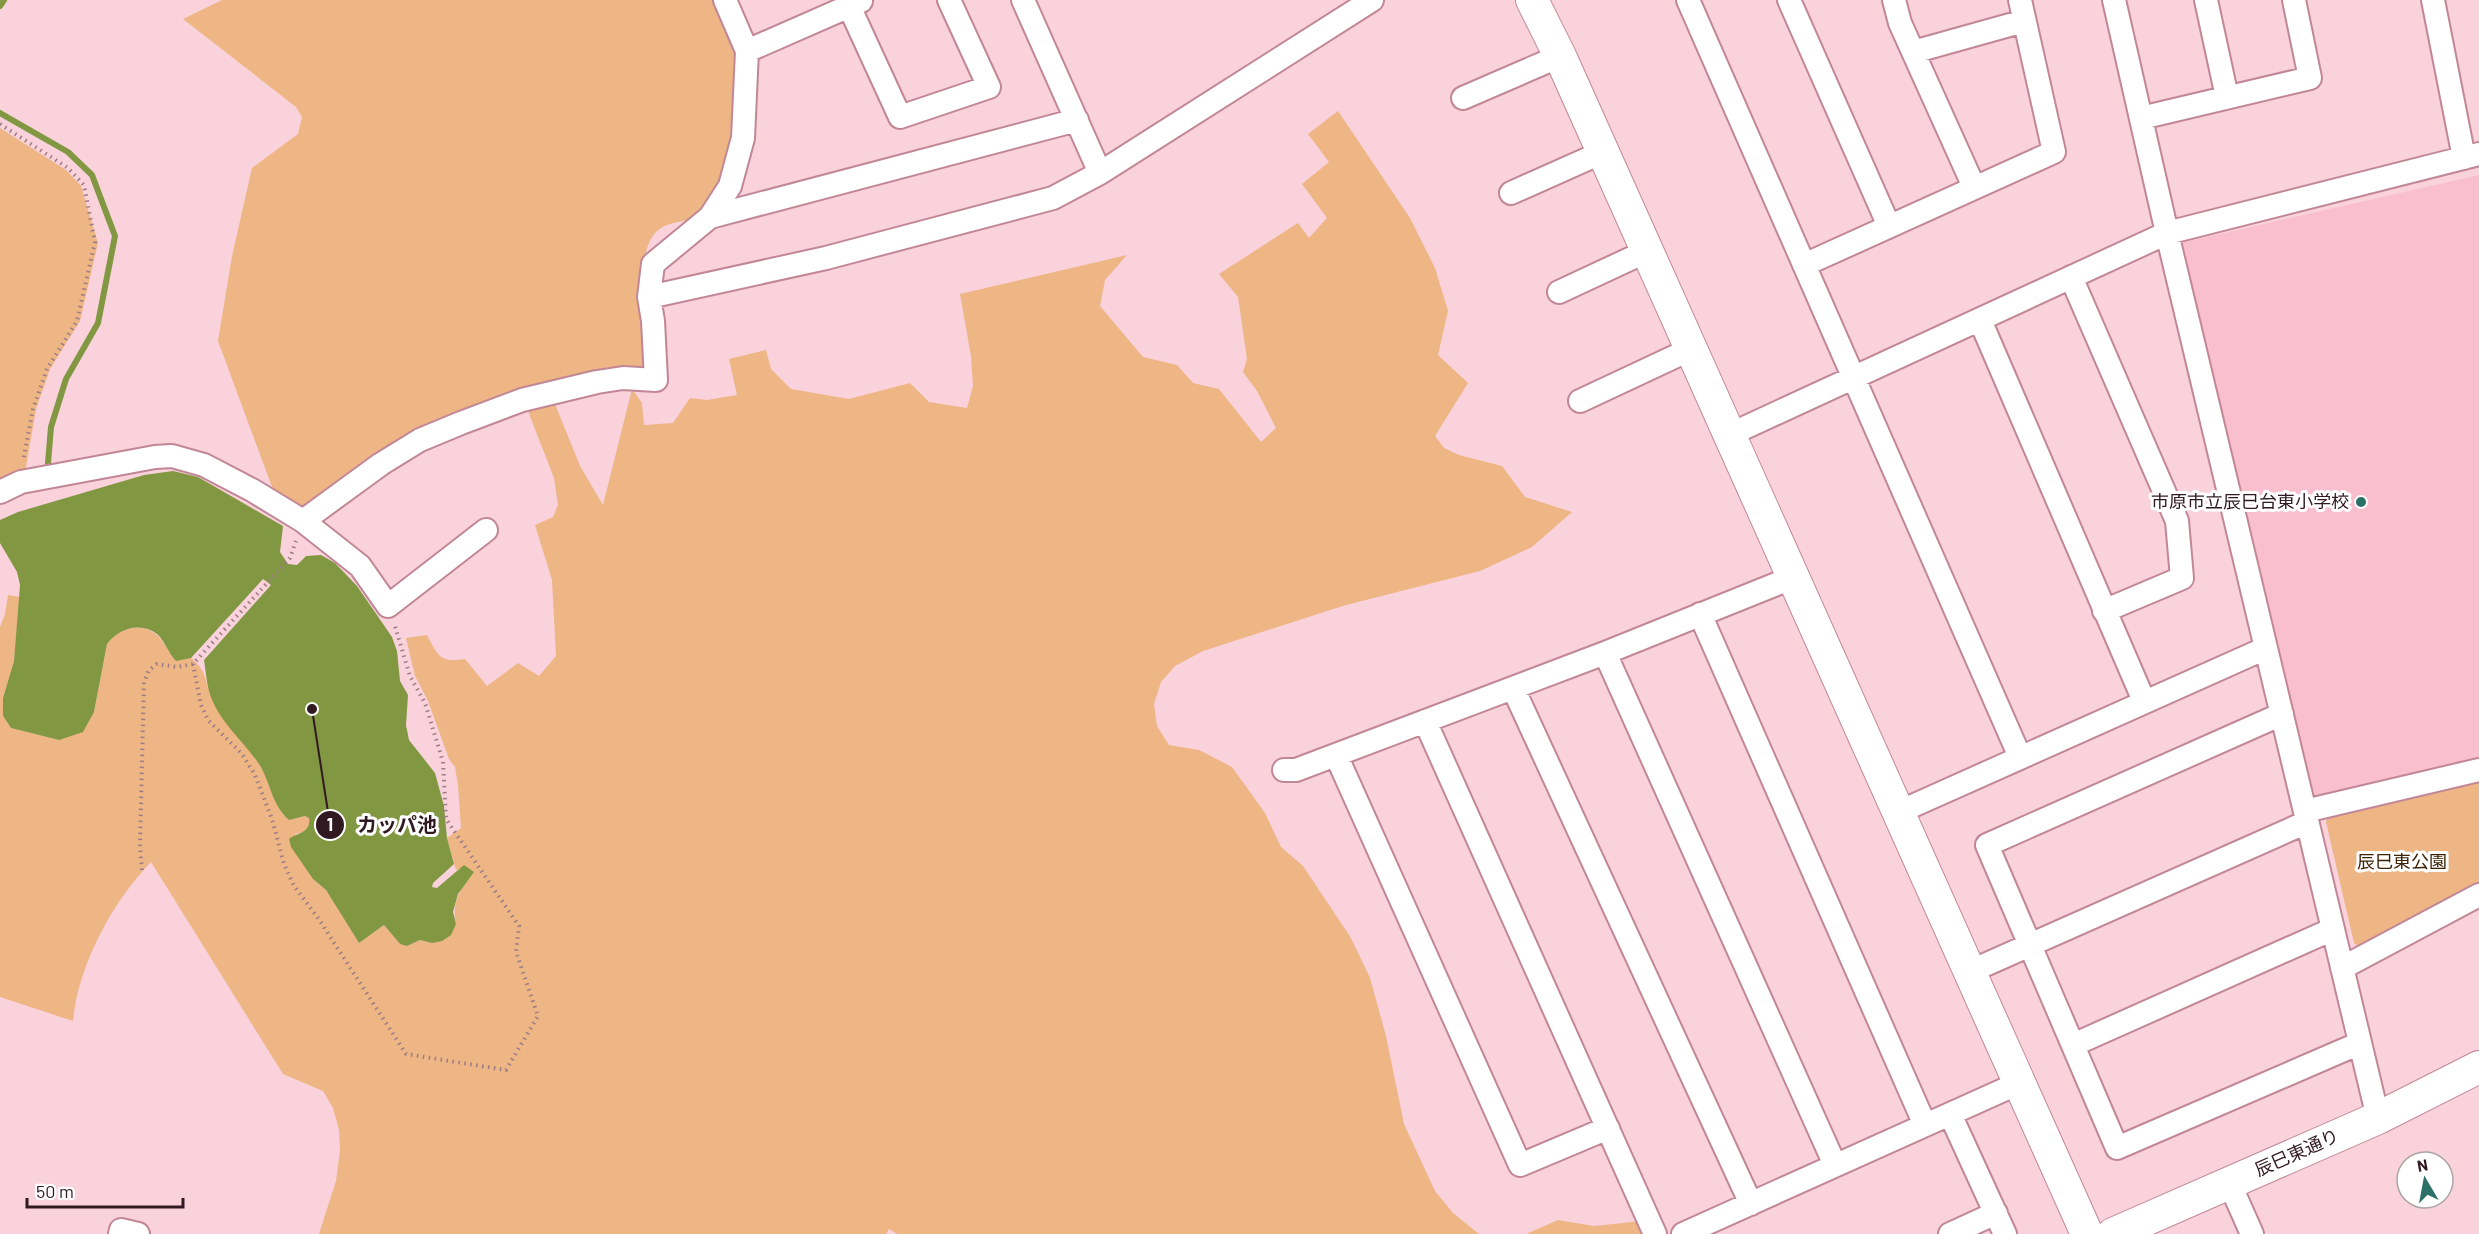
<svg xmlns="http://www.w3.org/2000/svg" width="2479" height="1234" font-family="Barlow,'Noto Sans JP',sans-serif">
	<rect width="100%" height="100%" fill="#f9d2db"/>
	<path fill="#f9bfce" d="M2479,175v587l-166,40 -132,-559z"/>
	<path fill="#eeb585" d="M222,0h500l18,52 -9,119 -34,48c-13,2 -30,3 -40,12 -25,23 -12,109 -10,141l-129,22 -219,116 -24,-15 -57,-154 14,-85 20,-88 46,-34 4,-17 -6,-10 -113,-88z
		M1338,111l72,107 25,50 13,43 -10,44 30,28 -33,53 9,12 15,7 43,11 23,31 47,15 -40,35 -52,24 -134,34 -143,46 -28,15 -14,16 -7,22 3,22 12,19 30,5 33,17 33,46 16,34 22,19 48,72 19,40 16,58 18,88 31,67 18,22 26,21h-582l-8,-5 -3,5h-567l17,-53 4,-31 -1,-20 -6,-22 -10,-17 -40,-17 -132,-212c-38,39 -73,103 -78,159l-73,-24v-370l5,-13 3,-19 12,2 -6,64 -11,37v18l8,12 48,12 35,-28 13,-68c11,-16 36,-23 51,-8 8,8 10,18 18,24l15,-2c17,14 13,22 21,40 11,25 35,45 49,69 10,18 12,39 28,53l16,-4 4,2 1,7 -3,6 -12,3 18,45 13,11 33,53 25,-18 16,19 7,2 13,-6 12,3 24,-19c-5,-21 5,-36 17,-52l-10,-4 -7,2 -9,-32 14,-10 -3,-43 -3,-18 -6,-8 -21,-58 -13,-25 -9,-38 21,-3c11,21 13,28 38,24l22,27 31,-23 21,13 17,-20 -4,-76 -17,-55 18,-8 5,-12 -4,-27 -28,-72 27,-7 27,67 23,39 29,-116 10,14 2,22 29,-2 17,-25 17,2 30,-5 -8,-36 37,-9 5,19 20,20 58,10 61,-16 19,19 38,6 6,-22 -2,-30 -11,-62 167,-39 -22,25 -5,26 43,51 34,8 16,18 26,6 42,53 15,-14 -19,-37 -14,-19 4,-13 -9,-62 -19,-23 79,-51 11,15 18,-20 -25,-34 27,-22 -21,-28z
		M0,128l66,42 15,16 17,57 -18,78 -30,48 -14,40 -10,58 -4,8 -22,14z
		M2479,779v113l-116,58 -9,-7 -28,-121 3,-8z
		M1558,1220l36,6 48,-5 7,13h-123z"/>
	<path fill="#829742" d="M173,471l25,6 85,49 -3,26 8,12 9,1 9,-9 15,-1 14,8 22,23 35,51 5,14 3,30 8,14 -2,30 3,15 26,33 9,33 3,32 7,26 -21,19 -1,4 5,1 27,-23 10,7 -16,22 -5,18 3,12 -5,11 -9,6 -10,2 -12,-3 -13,6 -7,-2 -16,-19 -25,18 -33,-53 -13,-11 -22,-32 -2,-8c10,-7 22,-6 20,-21l-4,-2 -16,4c-18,-16 -18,-37 -30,-56 -15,-22 -36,-39 -47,-64 -5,-12 -6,-27 -8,-40l67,-75 -8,-6 -72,79 -15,3c-8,-8 -11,-20 -19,-27 -17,-13 -39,-5 -50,10l-13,68 -11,20 -24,8 -48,-12 -8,-12v-18l11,-37 6,-76 -3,-13 -17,-29v-23l18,-8 126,-37z"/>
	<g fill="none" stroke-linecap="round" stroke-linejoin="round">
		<path stroke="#829742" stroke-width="6" d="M0,6l4,-6
			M0,113l68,39 24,23 23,61 -17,87 -32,56 -15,48 -3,36"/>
		<g stroke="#c28797" stroke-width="26">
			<path id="street" d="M1023,0l77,173
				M1688,0l332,757
				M1789,0l100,226
				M1894,0l6,23 74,164
				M2114,0l53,233 211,885
				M2206,0l21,97
				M2433,0l31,158
				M849,6l51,111 89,-30 -40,-87
				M747,51l114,-50
				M1913,52l111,-31
				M1463,98l97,-42
				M2141,118l169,-40 -16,-78
				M1511,193l92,-41
				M710,217l367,-97
				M1804,265l250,-113 -34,-152
				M2071,277l106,244 5,57 -78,33
				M1559,292l88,-41
				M649,297l177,-39 227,-60 47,-25 272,-173
				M1980,320l164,381
				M1580,401l111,-52
				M1729,435l438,-202 312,-79
				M0,492l21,-10 134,-25 17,-1 32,9 48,25 51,31 57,45 28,40 98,-76
				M303,521l78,-57 39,-24 41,-17 61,-23 75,-18 26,-4 33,2 -3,-59 -4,-24 4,-33 57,-47 20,-31 13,-48 4,-87 -22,-51
				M1700,614l225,511
				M1605,653l230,512
				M1513,688l238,516
				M2282,714l-295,131 130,303 243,-105
				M1425,721l230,513
				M1336,755l184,410 88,-37
				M1284,770h12l309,-117 189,-76
				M2305,811l174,-41
				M1899,812l367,-164
				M2342,968l137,-73
				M1969,972l338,-150
				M2073,1045l260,-116
				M1950,1114l55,120
				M2229,1182l23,52
				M120,1234l1,-4 17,4
				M1683,1234l336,-151
				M1950,1234l46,-21"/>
		</g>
		<g stroke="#c28797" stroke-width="34">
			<path id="secondary" d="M1532,0l28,56 527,1178
				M2113,1234l265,-116 101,-51"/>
		</g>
		<path stroke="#9c7d85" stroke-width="4" stroke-dasharray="1.5 4.5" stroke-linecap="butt" d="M0,124l68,44 16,17 11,57 -18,79 -30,48 -14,40 -10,52
			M193,664l8,41 7,15 34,34 13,21 17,44 12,45 10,22 24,32 88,136 100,16 32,-54 -22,-64 3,-26 -73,-107 -3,-57 -18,-59 -15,-27 -16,-53
			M142,870l-2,-24 4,-164 5,-12 8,-6 20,3 16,-3 97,-106 6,-17"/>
		<use href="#street" stroke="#fff" stroke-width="22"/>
		<use href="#secondary" stroke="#fff" stroke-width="32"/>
	</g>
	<circle fill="#2a7066" stroke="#fff" stroke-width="2" cx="2361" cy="502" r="6"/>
	<g text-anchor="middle" stroke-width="6" stroke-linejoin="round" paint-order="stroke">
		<g font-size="18" fill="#301920" stroke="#fff" text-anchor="end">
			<text x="2349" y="508">市原市立辰巳台東小学校</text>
		</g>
		<g font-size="18" fill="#3d2206" stroke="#fff">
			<text x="2402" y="868">辰巳東公園</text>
		</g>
		<g font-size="18" fill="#301920" stroke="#fff">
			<text transform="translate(2297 1153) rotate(-24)" y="6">辰巳東通り</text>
		</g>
	</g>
	<path fill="none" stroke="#301920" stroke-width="2" d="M312 709L330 825"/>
	<g fill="#301920" stroke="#fff" stroke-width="2">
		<circle cx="312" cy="709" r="6"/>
		<circle cx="330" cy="825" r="15"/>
	</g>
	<g font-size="18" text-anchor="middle" font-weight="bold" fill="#fff">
		<text x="330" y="831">1</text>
	</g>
	<g font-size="20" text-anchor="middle" font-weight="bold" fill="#301920" stroke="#fff" stroke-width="6" stroke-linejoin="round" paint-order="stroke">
		<text x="397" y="832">カッパ池</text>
	</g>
	<g transform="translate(2425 1180) rotate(350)"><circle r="28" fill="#ffffff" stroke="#aca3a6" stroke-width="1.5"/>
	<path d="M0-4.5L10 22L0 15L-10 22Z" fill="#2a7066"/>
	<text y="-9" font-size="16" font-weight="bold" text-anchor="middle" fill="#301920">N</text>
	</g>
	<path d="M27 1198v9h156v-9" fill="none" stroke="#301920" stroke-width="3"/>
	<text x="36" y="1198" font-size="18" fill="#301920" stroke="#ffffff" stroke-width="4.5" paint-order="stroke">50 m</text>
</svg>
